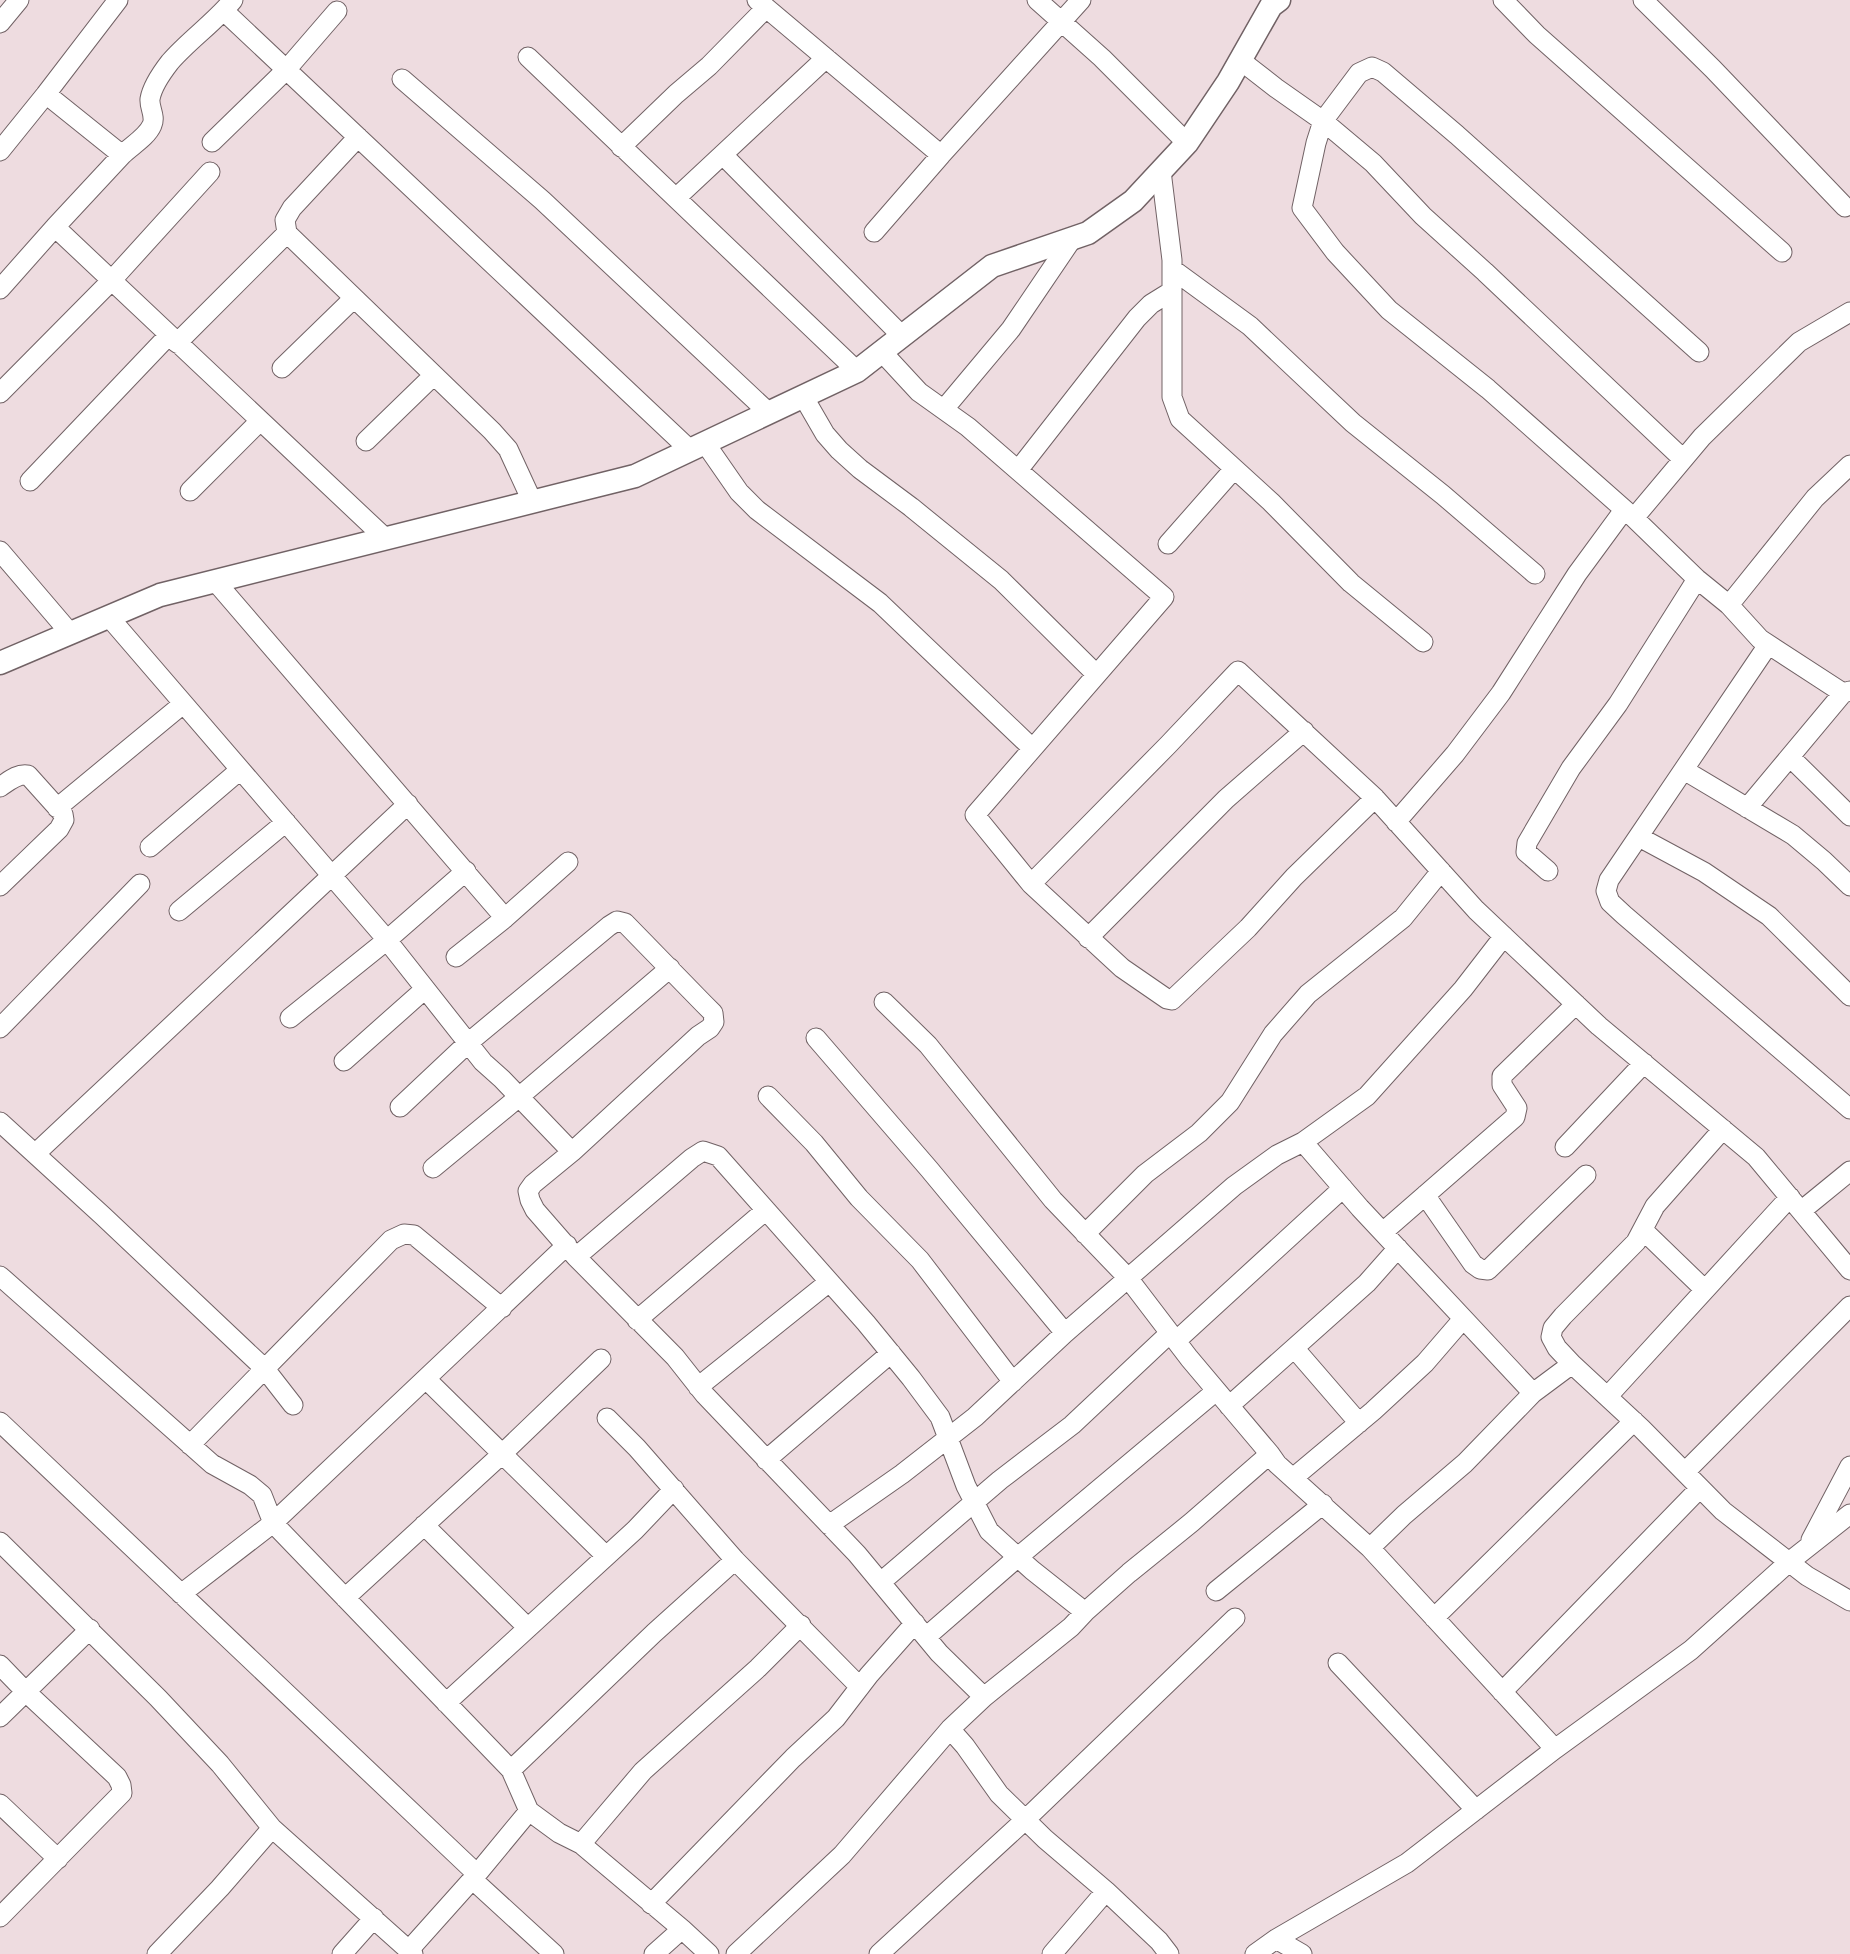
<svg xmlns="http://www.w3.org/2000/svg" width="1850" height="1954" font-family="Helvetica,sans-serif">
	<rect width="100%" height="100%" fill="#eedce0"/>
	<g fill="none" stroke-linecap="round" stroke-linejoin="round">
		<g stroke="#716265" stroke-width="21">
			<path id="minor" d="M118,0l-72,94 76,61 -67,72 330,311
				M757,0l184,155 140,-155
				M1037,0l65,58 85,85
				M1503,0l34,35 245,217
				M1643,0l70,69 132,138
				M224,11l466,439
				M0,23l19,-23
				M528,57l329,314
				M1240,60l36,28 47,33 -7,22 -14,65 33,44 54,58 99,79 146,129 63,61 32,26 31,34 83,54 7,-2
				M402,79l140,121 227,213
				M358,137l-66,71 -7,12 2,13 205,198 16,18 24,52
				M212,142l74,-72 51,-59
				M621,147l55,-53 33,-28 57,-58
				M0,151l46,-57
				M122,155c9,-9 25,-18 30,-30 4,-9 -3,-17 -2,-26 2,-12 13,-28 20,-37 19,-22 44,-39 63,-62
				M723,155l179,181
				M1161,171l11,89v137l8,22 91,83 80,81 72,59
				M676,198l150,-140
				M874,232l67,-77
				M1172,269l78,57 103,97 90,72 92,79
				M0,289l55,-62
				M177,343l110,-110
				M882,352l37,40 49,35 196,170 -189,218 56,69 91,84 45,31 5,1 76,-72 46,-51 81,-79
				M282,368l72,-70
				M0,393l111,-112 99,-109
				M803,396l22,38 14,16 21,19 51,38 90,73 95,94
				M944,409l67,-80 61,-90
				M366,441l68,-66
				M705,443l34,49 18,18 123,93 152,145
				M1683,459l-198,-187 -62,-56 -50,-53 -50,-42 36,-48 13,-6 11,5 74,63 242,217
				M1019,469l118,-151 14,-14 21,-13
				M30,481l139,-146
				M190,491l70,-70
				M1634,518l68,-81 97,-95 51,-30
				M1168,544l66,-75
				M0,551l70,82
				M215,581l290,337 63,-56
				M1729,605l86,-107 35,-33
				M109,617l273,317 101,128 19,17 70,73 -39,32 -5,7 2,9 5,10 41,47 99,100 30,38 152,159 82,99 45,44
				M1768,645l-159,235 -3,11 4,11 14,13 226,194
				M1790,757l60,59
				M1684,770l109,65 31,26 26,25
				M0,787c9,-6 18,-14 28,-12l35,39 1,6 -5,9 -59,57
				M57,808l126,-104
				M1747,808l96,-115
				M1396,822l59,-68 46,-61 76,-119 47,-64
				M1639,837l65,35 65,44 81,80
				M150,847l90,-77
				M1548,871l-22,-19 1,-9 44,-75 47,-64 79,-125
				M1031,884l137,-139 70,-74 137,127 101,112 123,116 157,131 94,113
				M179,911l107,-89
				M1088,938l138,-139 78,-68
				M456,957l49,-39
				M884,1002l44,43 125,155 75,78 61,80 81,96
				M290,1018l97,-78 79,-69
				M0,1028l140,-144
				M816,1038l113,131 136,164
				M344,1061l81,-72
				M768,1096l46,47 45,55 61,62 93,122
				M400,1107l68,-64 141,-117 8,-5 8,2 79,81 9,9 1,9 -4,6 -12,8 -126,116
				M0,1122l103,94 162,153 28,36
				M1303,1142l57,66 173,185
				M1565,1147l79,-84
				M35,1154l373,-350
				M433,1168l86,-71 151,-129
				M1425,1195l48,69 7,5 8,1 98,-95
				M1801,1211l49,-40
				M1643,1230l62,60
				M1383,1232l132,-115 2,-9 -15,-23v-9l74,-72
				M1085,1234l60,-60 54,-41 31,-31 43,-68 35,-40 95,-76 38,-47
				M576,1257l116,-99 11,-7 15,5 148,167 45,55 29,39 26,69 23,45 43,39 53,42
				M0,1276l212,188 38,21 12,10 11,28 238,247 18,41 30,22 22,11 101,85 27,25
				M637,1320l129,-110
				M1176,1341l167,-153
				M1295,1349l64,74
				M1572,1364l-15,-16 -6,-11 2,-9 10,-12 73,-74 19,-36 68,-77
				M426,1379l180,177
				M698,1387l131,-105
				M1608,1396l182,-199
				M1229,1406l138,-123 31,-35
				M607,1418l30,30 98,112 125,127
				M0,1422l477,452
				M190,1445l201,-205 13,-6 10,1 88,73
				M766,1460l125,-107
				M1685,1472l165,-166
				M1293,1478l80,-67 52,-48 38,-44
				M424,1525l104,103
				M829,1525l73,-51 73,-57 90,-84 169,-147 43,-31 26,-13 64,-46 96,-107 41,-53
				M1811,1540l39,-74
				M0,1542l158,156 62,66 52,64
				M1370,1548l185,201
				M881,1582l119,-102 72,-55 98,-92
				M1216,1591l107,-87
				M181,1594l92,-71 294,-278
				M345,1598l157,-144 99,-95
				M1434,1618l200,-197
				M926,1637l92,-80 198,-166
				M1338,1663l138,147
				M0,1665l26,27 91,85 4,8 1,8 -122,124
				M1502,1692l198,-204
				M446,1703l189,-173 39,-41
				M0,1717l90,-88
				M950,1729l15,17 34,48 46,45 61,52 53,50 10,13
				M511,1770l143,-137 81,-73
				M0,1804l58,55
				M581,1844l62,-73 115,-103 43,-43
				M472,1879l82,75
				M651,1904l142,-146 43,-40 33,-43 46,-52
				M1276,1939l131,-76 148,-114 136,-99 98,-88 61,-48
				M409,1950l68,-76 52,-63
				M157,1954l63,-66 52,-60 141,126
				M342,1954l32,-36
				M654,1954l28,-25
				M736,1954l106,-99 108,-126 34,-32 87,-70 14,-15 44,-39 63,-51 78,-68 7,10 93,84 34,-33 61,-52 68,-70 39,-29 69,64 82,83 84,65 43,25
				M879,1954l146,-134 210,-202
				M1052,1954l54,-63
				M1255,1954l21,-15 26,15"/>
		</g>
		<g stroke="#716265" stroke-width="25">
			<path id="tertiary" d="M0,663l160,-68 475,-119 222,-105 135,-105 96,-33 45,-32 54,-58 41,-61 43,-76 8,-6"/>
		</g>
		<use href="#minor" stroke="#fff" stroke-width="19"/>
		<use href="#tertiary" stroke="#fff" stroke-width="22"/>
	</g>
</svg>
